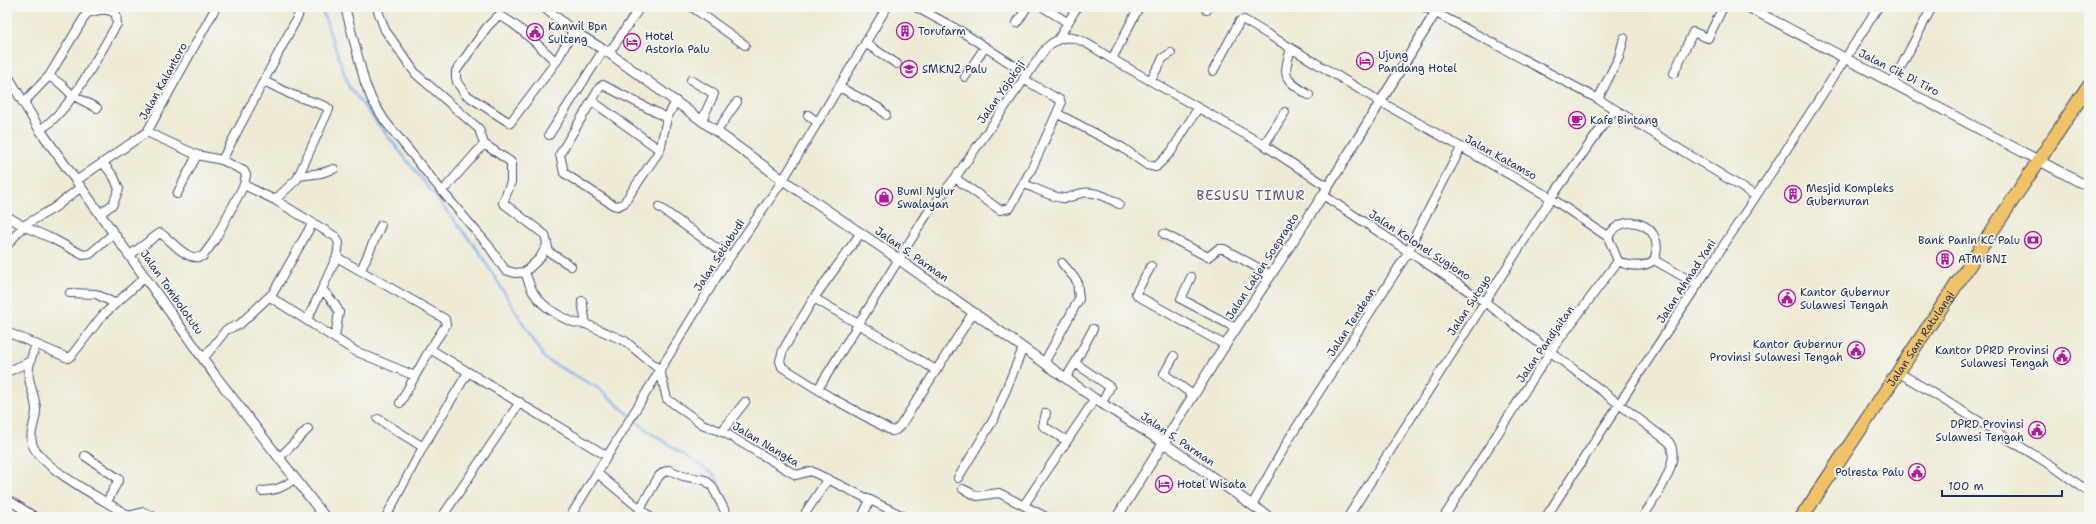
<svg xmlns="http://www.w3.org/2000/svg" width="2096" height="524" font-family="'Shantell Sans',sans-serif">
	<rect width="100%" height="100%" fill="#f6f6f2"/>
	<filter id="ink" filterUnits="userSpaceOnUse"><feTurbulence type="fractalNoise" baseFrequency=".025" numOctaves="2"/><feDisplacementMap in="SourceGraphic" scale="8" xChannelSelector="R" yChannelSelector="G"/><feConvolveMatrix kernelMatrix="1 2 1 2 8 2 1 2 1" color-interpolation-filters="sRGB"/></filter>
	<filter id="wash" filterUnits="userSpaceOnUse"><feTurbulence type="fractalNoise" baseFrequency=".012" numOctaves="4" result="noise"/><feDisplacementMap in="SourceGraphic" scale="16" xChannelSelector="R" yChannelSelector="G"/><feGaussianBlur stdDeviation="0.9" result="paint"/><feColorMatrix in="noise" values="0 0 0 0 0 0 0 0 0 0 0 0 0 0 0 0 0 1.4 0 .05"/><feComposite in="paint" operator="in"/></filter>
	<g filter="url(#wash)">
		<rect width="100%" height="100%" fill="#eeead4"/>
		<g fill="none" stroke-linecap="round" stroke-linejoin="round">
			<path stroke="#81b5ef" stroke-width="2.5" d="M321,7l28,80 131,166 65,106 53,29 50,43 67,44 10,29"/>
		</g>
	</g>
	<g filter="url(#ink)">
		<g fill="none" stroke-linecap="round" stroke-linejoin="round">
			<g stroke="#3b4b70" stroke-width="10">
				<path id="minor" d="M345,7l20,76 7,17 13,21 56,69 47,55 17,25 10,3 10,-1
					M379,7l-1,4 7,19 31,44 63,55 5,15 27,18v20l-8,21 42,32 4,17 22,14
					M692,7l53,38
					M916,7l46,25 65,42
					M1043,7l24,15
					M1425,7l173,92 158,97
					M1207,10l2,-3
					M1017,23l10,-16
					M1059,38l18,-31
					M865,43l32,21
					M1291,48c-8,29 -9,30 18,47
					M609,53l31,-46
					M1112,59l152,86 64,42
					M556,62c-12,-11 -44,-44 -58,-46l-11,11 -31,44v6l1,5 8,12 45,29 46,-61 17,-31
					M1213,71l27,-50 4,-1 137,82 170,96 57,39 10,24
					M1674,73l19,-41 15,6 15,-31
					M49,76l13,9 10,10 25,13
					M965,77l20,-30
					M691,80l23,14 -12,26
					M264,81l26,13 35,12 4,3 -32,70 -22,21
					M1150,81l13,-23 8,-5
					M1893,82l39,-75
					M839,87l40,21 7,7
					M1598,99l21,-42 5,-19
					M592,101l68,49
					M23,103l26,-27 41,-68
					M1058,114l65,34 24,17 9,2 15,-15 27,-44
					M808,115l9,7
					M667,118l-64,-33 -3,2 -40,67 4,19 49,32 5,1 6,-3 36,-53 7,-32 9,-17
					M40,130c32,-21 57,-73 77,-106l-1,-10c-9,-7 -18,-4 -28,-1
					M717,131l20,-29
					M549,135l55,-86
					M1264,145l21,-33
					M222,160l76,-144 1,-9
					M299,176l22,-3 13,-4
					M955,178l45,32 10,-2 22,-40 29,-64 -1,-4 -37,-21
					M76,181l71,-49 69,-125
					M1024,184c12,4 26,13 39,14 6,1 9,-2 15,-4 14,-5 29,3 41,10
					M244,185l31,15 61,37 3,6 -2,13 3,3 105,60 1,6 -16,24
					M447,186l37,-42
					M177,194l20,-39
					M1323,195l162,107 184,140c14,20 -16,58 -26,75
					M659,207l70,50
					M100,214l13,-10 6,-15 -5,-12 -11,-14
					M7,216l16,10 30,13 30,16 7,-1 24,-21
					M860,234l-46,64 122,72
					M1164,234l44,23 10,-8h6l47,26
					M1608,237c16,-29 60,-11 46,23
					M547,245l-7,13 -15,14c2,6 5,14 8,20 9,15 36,33 53,32
					M7,246l16,-20 31,-18 27,-21
					M130,255l30,-22c13,8 27,30 43,23l11,-15 30,-56 2,-10 -2,-4 -22,-11 -25,-5 -50,-23
					M1151,266l-14,25 -1,2 2,3 87,49
					M361,270l20,-45
					M1191,277l-10,22 55,29
					M70,293l26,1 18,9
					M270,297l85,54 60,25 15,-27 177,107
					M814,298l-31,52 -3,11 2,6 48,30 62,34 4,-1 5,-5 72,-112
					M583,305l-1,-4 4,23 39,17 35,29 7,29 35,25 23,9 71,42 15,-4 94,46
					M307,320l15,-31
					M1093,329l-18,34 35,24 -8,16
					M7,332l61,26 4,-3 30,-39 43,-39
					M335,337l4,-25 -5,-9 -12,-14 15,-33
					M36,345c-5,13 -10,25 -6,38 2,9 6,18 6,27 0,12 -8,24 -3,36 11,24 73,55 96,70l14,-4 11,5
					M1174,356l-10,18 29,21
					M204,358l22,-28 14,-6 33,-31 39,-69
					M1044,363l35,-64 -2,-18 -15,-18
					M7,372l22,-10
					M1898,372l156,95 35,25
					M1066,378l9,-15
					M818,389l109,-175 28,-36 91,-130c24,-23 42,-3 66,11l27,-52
					M400,403l15,-27
					M1046,413l-3,13 24,15
					M378,419l45,28
					M722,431l23,-29
					M85,456l34,23 -12,23
					M279,458l29,-29
					M597,473l53,44
					M958,478l37,-61 28,-69
					M963,489l14,7 22,-3 47,24
					M262,491c14,-1 21,-3 32,-12
					M7,499l28,18
					M1024,505l71,-106
					M1252,505l37,-66 120,-188 8,-19 44,-84
					M640,509l19,-33 5,-4 5,-2 14,6 22,4 7,6 16,31
					M806,512l22,-33
					M386,517l37,-70 45,-75
					M442,517l78,-115
					M570,517l153,-250 60,-87 104,-173
					M862,517l8,-17
					M1348,517l203,-319 63,-88
					M1444,517l106,-165 68,-91c12,6 26,7 36,-1l44,25
					M1546,517c109,-171 224,-338 332,-510"/>
			</g>
			<g stroke="#3b4b70" stroke-width="11">
				<path id="tertiary" d="M544,7l29,24 36,22 174,127 101,69 211,150 69,44 105,74
					M1748,7l341,180
					M7,75l33,55 174,244 111,143
					M1117,517l105,-167 101,-155 116,-188"/>
			</g>
			<g stroke="#3b4b70" stroke-width="15">
				<g id="trunk">
					<path id="s1" d="M1802,517l287,-432"/>
				</g>
			</g>
			<use href="#minor" stroke="#fff" stroke-width="8"/>
			<use href="#tertiary" stroke="#fff" stroke-width="9"/>
			<use href="#trunk" stroke="#f1c369" stroke-width="13"/>
		</g>
	</g>
	<defs>
		<g id="building-ring" transform="scale(0.9)"><circle r="9.5" fill="#f6f6f2" stroke="#b5179e" stroke-width="1.5"/><path d="M-4-6H4V6H1V3H-1V6H-4ZM-2.5-4.3h1.7v1.8h-1.7ZM.8-4.3h1.7v1.8H.8ZM-2.5-1h1.7V.8h-1.7ZM.8-1h1.7V.8H.8Z" fill="#b5179e"/></g>
		<g id="civic-ring" transform="scale(0.9)"><circle r="9.5" fill="#f6f6f2" stroke="#b5179e" stroke-width="1.5"/><path d="M-.6-6.5H3V-4.5H.6V-3L4-1V1h2V6H-6V1h2V-1L-.6-3ZM-1.2 2.5V6h2.4V2.5Z" fill="#b5179e"/></g>
		<g id="hotel-ring" transform="scale(0.9)"><circle r="9.5" fill="#f6f6f2" stroke="#b5179e" stroke-width="1.5"/><path d="M-6-4.5h1.5V1H6V5H4.5V3h-9V5H-6ZM-4 0a1.8 1.8 0 1 1 3.6 0ZM.5 0V-2.5h3Q6-2.5 6 0Z" fill="#b5179e"/></g>
		<g id="school-ring" transform="scale(0.9)"><circle r="9.5" fill="#f6f6f2" stroke="#b5179e" stroke-width="1.5"/><path d="M0-5L7-2L0 1L-7-2ZM-4 1L0 2.5L4 1V4Q0 6-4 4Z" fill="#b5179e"/></g>
		<g id="cafe-ring" transform="scale(0.9)"><circle r="9.5" fill="#f6f6f2" stroke="#b5179e" stroke-width="1.5"/><path d="M-5.5-4.5H6V0H3Q3 3.5 0 3.5H-2.5Q-5.5 3.5-5.5 0ZM3-3.2v2h1.7v-2ZM-6 4.5H4V6H-6Z" fill="#b5179e"/></g>
		<g id="shop-ring" transform="scale(0.9)"><circle r="9.5" fill="#f6f6f2" stroke="#b5179e" stroke-width="1.5"/><path d="M-5-2.5h2.3a2.7 3.5 0 0 1 5.4 0H5L5.5 6h-11ZM-1.5-2.5h3a1.5 2.3 0 0 0-3 0Z" fill="#b5179e"/></g>
		<g id="bank-ring" transform="scale(0.9)"><circle r="9.5" fill="#f6f6f2" stroke="#b5179e" stroke-width="1.5"/><path d="M-6-4H6V4H-6ZM0-2.3a2.3 2.3 0 1 0 0 4.6a2.3 2.3 0 1 0 0-4.6Z" fill="#b5179e"/></g>
	</defs>
	<g fill-rule="evenodd">
		<use href="#building-ring" x="905" y="31"/>
		<use href="#civic-ring" x="535" y="32"/>
		<use href="#hotel-ring" x="632" y="42"/>
		<use href="#hotel-ring" x="1365" y="61"/>
		<use href="#school-ring" x="909" y="69"/>
		<use href="#cafe-ring" x="1577" y="120"/>
		<use href="#building-ring" x="1793" y="194"/>
		<use href="#shop-ring" x="884" y="197"/>
		<use href="#bank-ring" x="2033" y="240"/>
		<use href="#building-ring" x="1945" y="259"/>
		<use href="#civic-ring" x="1787" y="298"/>
		<use href="#civic-ring" x="1856" y="350"/>
		<use href="#civic-ring" x="2062" y="356"/>
		<use href="#civic-ring" x="2037" y="430"/>
		<use href="#civic-ring" x="1917" y="472"/>
		<use href="#hotel-ring" x="1164" y="484"/>
	</g>
	<g text-anchor="middle" stroke-width="3.5" stroke-linejoin="round" paint-order="stroke">
		<g font-size="11" fill="#1b2f5e" stroke="#f6f6f2" text-anchor="start">
			<text x="548" y="30">Kanwil Bpn<tspan x="548" dy="13">Sulteng</tspan></text>
			<text x="918" y="35">Torufarm</text>
			<text x="645" y="40">Hotel<tspan x="645" dy="13">Astoria Palu</tspan></text>
			<text x="1378" y="59">Ujung<tspan x="1378" dy="13">Pandang Hotel</tspan></text>
			<text x="922" y="73">SMKN2 Palu</text>
			<text x="1590" y="124">Kafe Bintang</text>
			<text x="1806" y="192">Mesjid Kompleks<tspan x="1806" dy="13">Gubernuran</tspan></text>
			<text x="897" y="195">Bumi Nyiur<tspan x="897" dy="13">Swalayan</tspan></text>
			<text x="2020" y="244" text-anchor="end">Bank Panin KC Palu</text>
			<text x="1958" y="263">ATM BNI</text>
			<text x="1800" y="296">Kantor Gubernur<tspan x="1800" dy="13">Sulawesi Tengah</tspan></text>
			<text x="1843" y="348" text-anchor="end">Kantor Gubernur<tspan x="1843" dy="13">Provinsi Sulawesi Tengah</tspan></text>
			<text x="2049" y="354" text-anchor="end">Kantor DPRD Provinsi<tspan x="2049" dy="13">Sulawesi Tengah</tspan></text>
			<text x="2024" y="428" text-anchor="end">DPRD Provinsi<tspan x="2024" dy="13">Sulawesi Tengah</tspan></text>
			<text x="1904" y="476" text-anchor="end">Polresta Palu</text>
			<text x="1177" y="488">Hotel Wisata</text>
		</g>
		<g font-size="11" fill="#1b2f5e" stroke="#f6f6f2">
			<text transform="translate(1899 72) rotate(27)" y="4">Jalan Cik Di Tiro</text>
			<text transform="translate(163 81) rotate(-61)" y="4">Jalan Kalantoro</text>
			<text transform="translate(1001 92) rotate(-55)" y="4">Jalan Yojokoji</text>
			<text transform="translate(1501 157) rotate(29)" y="4">Jalan Katamso</text>
			<text transform="translate(1420 245) rotate(33)" y="4">Jalan Kolonel Sugiono</text>
			<text transform="translate(912 254) rotate(35)" y="4">Jalan S. Parman</text>
			<text transform="translate(719 255) rotate(-57)" y="4">Jalan Setiabudi</text>
			<text transform="translate(1262 266) rotate(-57)" y="4">Jalan Latjen Soeprapto</text>
			<text transform="translate(1686 281) rotate(-57)" y="4">Jalan Ahmad Yani</text>
			<text transform="translate(172 292) rotate(55)" y="4">Jalan Tombolotutu</text>
			<text transform="translate(1469 305) rotate(-57)" y="4">Jalan Sutoyo</text>
			<text transform="translate(1351 322) rotate(-57)" y="4">Jalan Tendean</text>
			<text dy="4" stroke="none"><textPath href="#s1" startOffset="214">Jalan Sam Ratulangi</textPath></text>
			<text transform="translate(1545 344) rotate(-55)" y="4">Jalan Pandjaitan</text>
			<text transform="translate(1178 439) rotate(34)" y="4">Jalan S. Parman</text>
			<text transform="translate(766 444) rotate(31)" y="4">Jalan Nangka</text>
		</g>
		<g font-size="13" letter-spacing="1" fill="#605280" stroke="#f6f6f2">
			<text x="1251" y="200">BESUSU TIMUR</text>
		</g>
	</g>
	<rect width="2096" height="524" fill="none" stroke="#f6f6f2" stroke-width="24"/>
	<path d="M1942 490v6h120v-6" fill="none" stroke="#1b2f5e" stroke-width="2"/>
	<text x="1948" y="490" font-size="12" fill="#1b2f5e" stroke="#f6f6f2" stroke-width="3" paint-order="stroke">100 m</text>
</svg>
